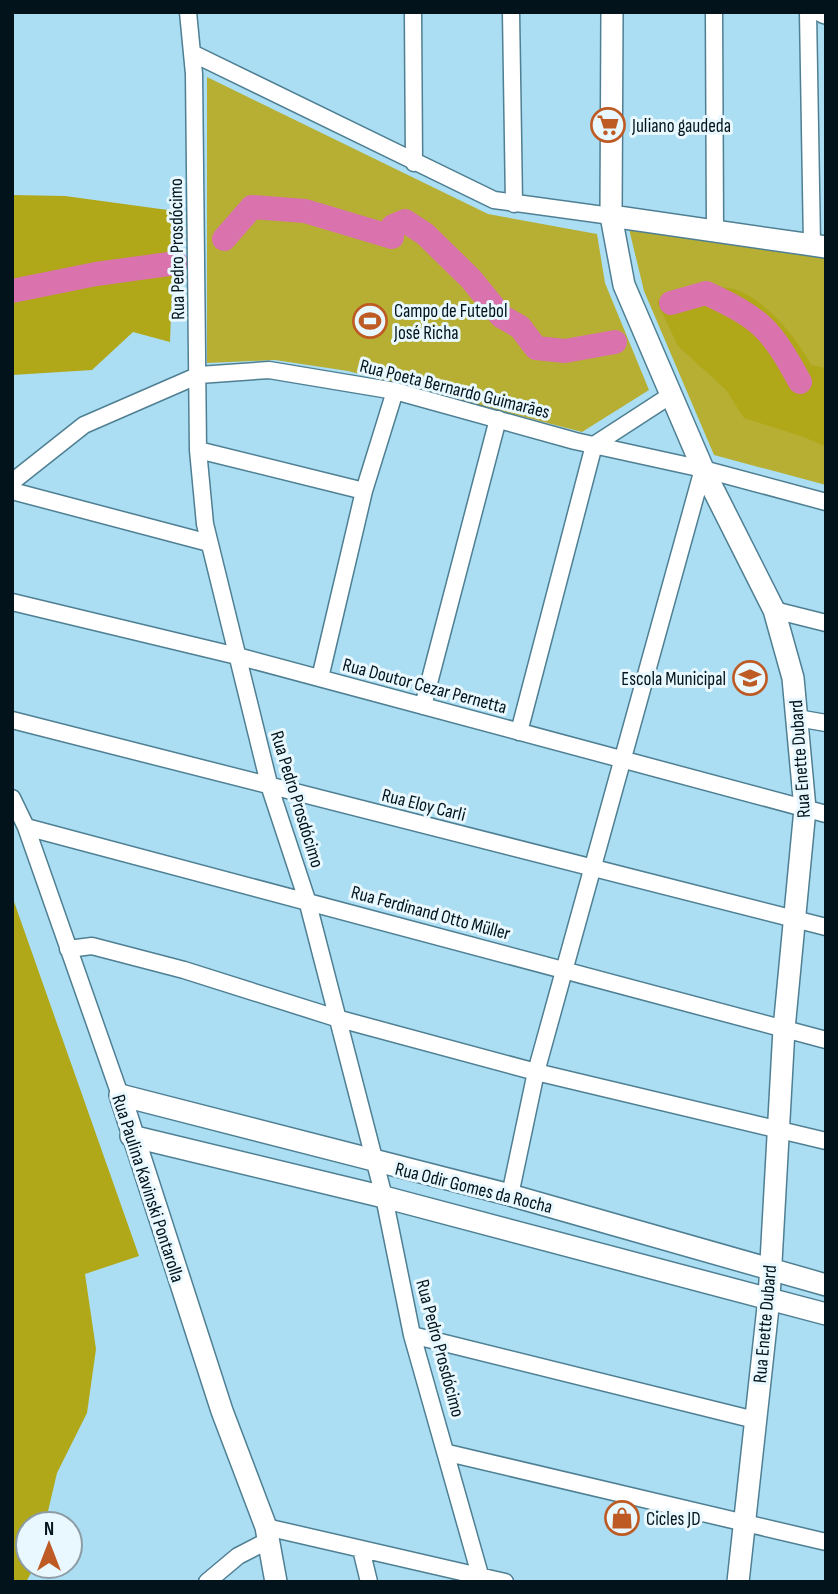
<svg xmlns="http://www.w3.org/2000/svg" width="838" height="1594" font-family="'Sofia Sans Condensed',sans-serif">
	<rect width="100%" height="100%" fill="#abddf3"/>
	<path fill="#b6af34" d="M207,77l281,137 109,20 8,49 44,107 -67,42 -234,-61 -73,-11 -68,3z
		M629,229l197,27v229l-112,-30 -70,-164z"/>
	<path fill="#b0a818" d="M12,195l53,1 110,15 -5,131 -37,-10 -41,38 -80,5z
		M690,286c13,1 31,0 44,3 30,9 64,50 77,76l15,3v79l-22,-10 -60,-19 -18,-28 -48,-44 -21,-44z
		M12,896l127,360 -54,18 11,75 -9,64 -30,60 -12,51h-17v42h7l-9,16h-14z"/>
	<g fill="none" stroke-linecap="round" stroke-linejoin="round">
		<path stroke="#da72ae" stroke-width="24" d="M224,239l28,-32 53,4 87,26 1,-11 12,-5 20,13 46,45 30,37 19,11 16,21 29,3 50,-9
			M12,291l84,-17 80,-11
			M671,303l35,-10c56,26 64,35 94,89"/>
		<g stroke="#4f7f92" stroke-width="19">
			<path id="minor" d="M188,12l6,62 4,376 7,74 65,264 37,112 77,297 28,138 70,247
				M413,12l1,151
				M511,12l3,192
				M714,12l1,219
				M808,12l4,233
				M192,53l302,147 117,16
				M198,450l166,41
				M12,482l72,-57 115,-50 70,-5 126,21 180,50 128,28 123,33
				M12,491l197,52
				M12,602l225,54 589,158
				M774,610l52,13
				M320,678l44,-187 31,-100
				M423,706l75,-287
				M797,718l29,5
				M12,720l814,207
				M519,732l75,-287 77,-50
				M12,798l14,29 94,268
				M26,827l800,213
				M68,949l24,-3 92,24 152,48 200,54 290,69
				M510,1195l26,-123 167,-603
				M412,1335l343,85
				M448,1453l378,89
				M266,1527l239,55
				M361,1549l8,33
				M207,1582l31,-26 31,-16"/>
		</g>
		<g stroke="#4f7f92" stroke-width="24">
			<path id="tertiary" d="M612,12l-1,204 13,69 79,184 71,141 19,68 12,131 -21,220 -15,269 -31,284
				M823,12l3,1
				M611,216l215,31
				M120,1095l390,100 316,90
				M120,1095l102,316 44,116 10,55
				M131,1136l253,61 442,117"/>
		</g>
		<use href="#minor" stroke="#fff" stroke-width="16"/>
		<use href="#tertiary" stroke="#fff" stroke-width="21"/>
	</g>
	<defs>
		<g id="supermarket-ring" transform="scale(1.75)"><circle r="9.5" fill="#e9f8ff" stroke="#be5b24" stroke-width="1.5"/><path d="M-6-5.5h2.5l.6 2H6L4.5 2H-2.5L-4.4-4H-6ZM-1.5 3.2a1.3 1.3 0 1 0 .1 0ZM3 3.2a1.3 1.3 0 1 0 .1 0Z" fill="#be5b24"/></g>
		<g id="stadium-ring" transform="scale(1.75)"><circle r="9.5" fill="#e9f8ff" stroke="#be5b24" stroke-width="1.5"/><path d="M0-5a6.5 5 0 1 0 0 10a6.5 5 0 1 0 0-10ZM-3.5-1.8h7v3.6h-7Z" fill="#be5b24"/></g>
		<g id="school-ring" transform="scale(1.75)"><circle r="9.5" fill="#e9f8ff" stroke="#be5b24" stroke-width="1.5"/><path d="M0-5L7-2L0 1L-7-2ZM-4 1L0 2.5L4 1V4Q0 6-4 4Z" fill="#be5b24"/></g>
		<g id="shop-ring" transform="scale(1.75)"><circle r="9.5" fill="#e9f8ff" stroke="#be5b24" stroke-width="1.5"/><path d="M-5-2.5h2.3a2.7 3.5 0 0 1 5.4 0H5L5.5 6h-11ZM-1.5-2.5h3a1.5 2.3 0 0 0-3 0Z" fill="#be5b24"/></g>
	</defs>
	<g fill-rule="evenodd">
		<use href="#supermarket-ring" x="608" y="125"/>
		<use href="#stadium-ring" x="370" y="321"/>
		<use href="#school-ring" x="750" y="678"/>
		<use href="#shop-ring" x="622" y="1518"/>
	</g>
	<g text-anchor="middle" stroke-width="6" stroke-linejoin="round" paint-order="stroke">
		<g font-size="19" fill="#02131b" stroke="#e9f8ff" text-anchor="start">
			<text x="632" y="132">Juliano gaudeda</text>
			<text x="394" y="317">Campo de Futebol<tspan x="394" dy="22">José Richa</tspan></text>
			<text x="726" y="685" text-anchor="end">Escola Municipal</text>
			<text x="646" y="1525">Cicles JD</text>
		</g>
		<g font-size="19" fill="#02131b" stroke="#e9f8ff">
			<text transform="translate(176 249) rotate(-91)" y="7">Rua Pedro Prosdócimo</text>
			<text transform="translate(455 388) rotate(14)" y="7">Rua Poeta Bernardo Guimarães</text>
			<text transform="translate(425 685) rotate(15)" y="7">Rua Doutor Cezar Pernetta</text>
			<text transform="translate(799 759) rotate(-94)" y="7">Rua Enette Dubard</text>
			<text transform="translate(298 799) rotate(73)" y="7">Rua Pedro Prosdócimo</text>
			<text transform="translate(424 804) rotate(14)" y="7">Rua Eloy Carli</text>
			<text transform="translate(431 912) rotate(15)" y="7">Rua Ferdinand Otto Müller</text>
			<text transform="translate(474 1187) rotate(14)" y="7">Rua Odir Gomes da Rocha</text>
			<text transform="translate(149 1188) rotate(72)" y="7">Rua Paulina Kavinski Pontarolla</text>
			<text transform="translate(764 1324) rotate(-85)" y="7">Rua Enette Dubard</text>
			<text transform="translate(441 1348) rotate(75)" y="7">Rua Pedro Prosdócimo</text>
		</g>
	</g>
	<rect width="838" height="1594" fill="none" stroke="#02131b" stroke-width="28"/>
	<g transform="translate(49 1545)"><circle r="33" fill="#e9f8ff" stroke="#8d9ca4" stroke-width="2"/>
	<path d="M0-5L12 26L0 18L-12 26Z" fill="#be5b24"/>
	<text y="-10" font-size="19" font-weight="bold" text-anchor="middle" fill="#02131b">N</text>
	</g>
</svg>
